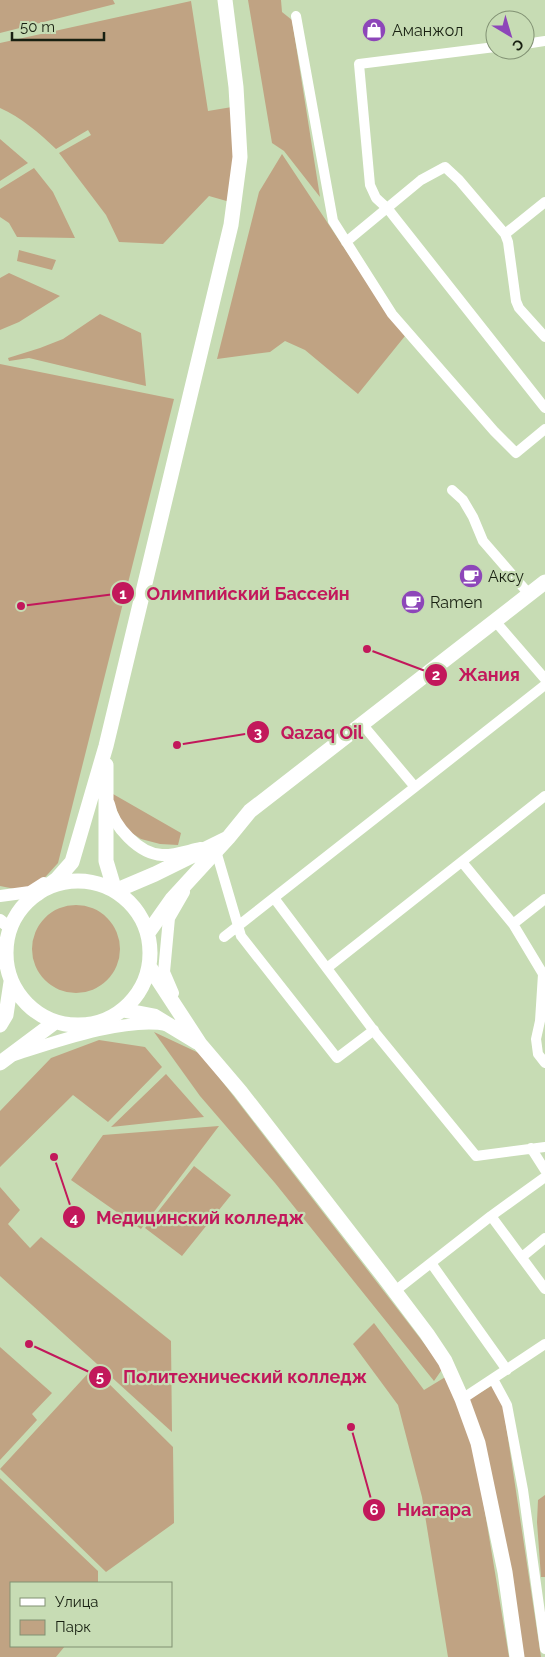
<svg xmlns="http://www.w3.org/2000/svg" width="545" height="1657" font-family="Raleway,sans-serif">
	<rect width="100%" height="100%" fill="#c7dcb4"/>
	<path fill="#c0a383" d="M0,0h113l2,4 -115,29z
		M248,0h33l1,12 10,8 28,177 -36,-46 -12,-8z
		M191,1l17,110 24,-4 4,46 -6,49 -21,-6 -46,48 -44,-2 -13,-27 -47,-62 32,-18 -3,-5 -32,19c-17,-16 -35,-32 -56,-41v-65z
		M0,139l28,24 -28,18z
		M282,154l100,151 23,31 -47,58 -53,-44 -20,-9 -15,11 -53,7 42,-167z
		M34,168l19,24 22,46 -58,-1 -8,-14 -9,-6v-28z
		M19,250l37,10 -4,10 -35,-9z
		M9,273l51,23 -41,26 -19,8v-52z
		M100,314l41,19 5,53 -117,-28 -20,3 -1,-3 32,-10 23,-9z
		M0,364l174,35 -116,464 -20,22 -18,5 -20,-4z
		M113,794l68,39 -3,12 -18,-1 -19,-5 -16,-10 -13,-30z
		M32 949a44 44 0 1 1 88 0a44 44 0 1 1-88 0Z
		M154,1032l47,22 242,314 -9,13 -159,-198 -75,-87z
		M99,1040l46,7 17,20 -54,55 -35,-27 -73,72v-56l51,-53z
		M166,1074l38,43 -93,10z
		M219,1126l-78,103 -70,-49 32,-45z
		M194,1166l37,29 -49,61 -37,-28z
		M0,1187l20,23 -12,14 22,24 11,-11 130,104 1,91 -172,-156z
		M374,1323l50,67 23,-14 27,70 35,211h-61l-26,-160 -24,-92 -45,-61z
		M0,1347l52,46 -20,21 5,6 -37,40z
		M93,1368l80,79 1,76 -68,49 -106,-103z
		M493,1385l10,20 38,252h-20l-55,-256z
		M0,1478l98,93v12h-87v63h54l-9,11h-56z
		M545,1495v82h-4l-4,-55 1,-22z"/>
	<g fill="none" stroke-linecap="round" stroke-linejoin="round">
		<path stroke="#fff" stroke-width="10" d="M296,16l37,205 59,93 102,117 22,22 29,-24
			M525,44l20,-3
			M495,47l-136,17 11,121 6,13 12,11 157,199
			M505,234l40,-32
			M346,242l75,-62 24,-13 14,13 46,54 3,8 8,59 3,7 26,29
			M452,490l11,10 10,17 10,24 46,53
			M495,621l50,58
			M362,724l53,63
			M216,851l25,85 96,122 37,-28
			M462,862l51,62 30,50 -3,47 -4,18 2,15 7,9
			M274,898l103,137 99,121 69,-9
			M513,924l32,-25
			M224,937l321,-252
			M327,968l218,-172
			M531,1148l14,22
			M491,1216l54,73
			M522,1257l23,-19
			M431,1263l76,107
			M395,1291l96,-75 54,-39
			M493,1379l14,26 16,85 22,159
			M462,1399l83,-55"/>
		<path stroke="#fff" stroke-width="12" d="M109,804c4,22 30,50 53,51 11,1 28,-5 39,-7
			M0,896l30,-4 14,-9
			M0,920l10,8
			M173,993l-9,-21 5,-54 15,-26
			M14,1055c41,-13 111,-38 153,-30"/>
		<path stroke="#fff" stroke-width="15" d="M106,765v96l9,30 40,-17 73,-36 -56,61 -24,34
			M228,838l22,-27 295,-229
			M6 953a72 72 0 1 1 144 0a72 72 0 1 1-144 0Z
			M37,894l20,-15 15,-17 34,-116 125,-521 9,-68 -4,-70 -11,-87
			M149,966l51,78 40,47 144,186 43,57 18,27 17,38 16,44 27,129 12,85
			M123,1010l31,6 43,26
			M0,1025l6,-10 5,-33
			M0,1063l55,-41"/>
	</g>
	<defs>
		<g id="shop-disc" transform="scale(1.25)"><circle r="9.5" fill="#8d46b9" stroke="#c7dcb4"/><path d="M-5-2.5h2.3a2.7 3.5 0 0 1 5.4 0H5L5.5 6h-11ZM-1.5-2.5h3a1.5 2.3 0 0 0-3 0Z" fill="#fff"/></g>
		<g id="cafe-disc" transform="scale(1.25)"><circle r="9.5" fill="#8d46b9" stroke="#c7dcb4"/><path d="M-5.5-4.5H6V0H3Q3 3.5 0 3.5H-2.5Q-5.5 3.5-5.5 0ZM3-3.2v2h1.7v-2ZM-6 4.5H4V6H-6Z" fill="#fff"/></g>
	</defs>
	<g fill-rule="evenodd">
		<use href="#shop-disc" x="374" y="30"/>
		<use href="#cafe-disc" x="471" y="576"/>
		<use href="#cafe-disc" x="413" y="602"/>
	</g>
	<g text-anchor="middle" stroke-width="4.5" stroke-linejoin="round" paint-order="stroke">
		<g font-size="16" fill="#182011" stroke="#c7dcb4" text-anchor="start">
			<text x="392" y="36">Аманжол</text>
			<text x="488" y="582">Аксу</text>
			<text x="430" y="608">Ramen</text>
		</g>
	</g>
	<path fill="none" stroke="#c2185b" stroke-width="2" d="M21 606L123 593M367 649L436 675M177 745L258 732M54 1157L74 1217M29 1344L100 1377M351 1427L374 1510"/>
	<g fill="#c2185b" stroke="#c7dcb4" stroke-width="2">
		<circle cx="21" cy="606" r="5"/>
		<circle cx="367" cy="649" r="5"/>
		<circle cx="177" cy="745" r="5"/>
		<circle cx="54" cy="1157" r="5"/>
		<circle cx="29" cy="1344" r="5"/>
		<circle cx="351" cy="1427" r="5"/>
		<circle cx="123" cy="593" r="12"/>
		<circle cx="436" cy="675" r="12"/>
		<circle cx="258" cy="732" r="12"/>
		<circle cx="74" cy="1217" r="12"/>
		<circle cx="100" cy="1377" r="12"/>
		<circle cx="374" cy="1510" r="12"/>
	</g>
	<g font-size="15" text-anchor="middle" font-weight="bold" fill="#fff">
		<text x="123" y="599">1</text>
		<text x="436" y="680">2</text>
		<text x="258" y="738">3</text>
		<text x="74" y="1223">4</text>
		<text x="100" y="1382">5</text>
		<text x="374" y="1515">6</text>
	</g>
	<g font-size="18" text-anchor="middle" font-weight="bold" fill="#c2185b" stroke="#c7dcb4" stroke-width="4.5" stroke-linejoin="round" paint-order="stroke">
		<text x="248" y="600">Олимпийский Бассейн</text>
		<text x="489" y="681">Жания</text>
		<text x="322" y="739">Qazaq Oil</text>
		<text x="200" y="1224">Медицинский колледж</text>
		<text x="245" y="1383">Политехнический колледж</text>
		<text x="434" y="1516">Ниагара</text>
	</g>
	<rect x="10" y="1582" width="162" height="65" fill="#c7dcb4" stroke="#819173"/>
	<rect x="20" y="1598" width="25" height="8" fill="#ffffff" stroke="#819173"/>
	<text x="55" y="1607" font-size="15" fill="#182011">Улица</text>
	<rect x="20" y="1620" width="25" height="15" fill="#c0a383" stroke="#819173"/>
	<text x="55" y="1632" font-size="15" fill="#182011">Парк</text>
	<g transform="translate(510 35) rotate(142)"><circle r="24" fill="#c7dcb4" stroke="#819173"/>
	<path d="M0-4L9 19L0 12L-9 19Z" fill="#8d46b9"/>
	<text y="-8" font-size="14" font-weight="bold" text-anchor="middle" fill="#182011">С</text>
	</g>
	<path d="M12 32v8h92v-8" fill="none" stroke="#182011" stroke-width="2.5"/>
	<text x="20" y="32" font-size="15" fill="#182011" stroke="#c7dcb4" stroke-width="4" paint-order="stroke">50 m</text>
</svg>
